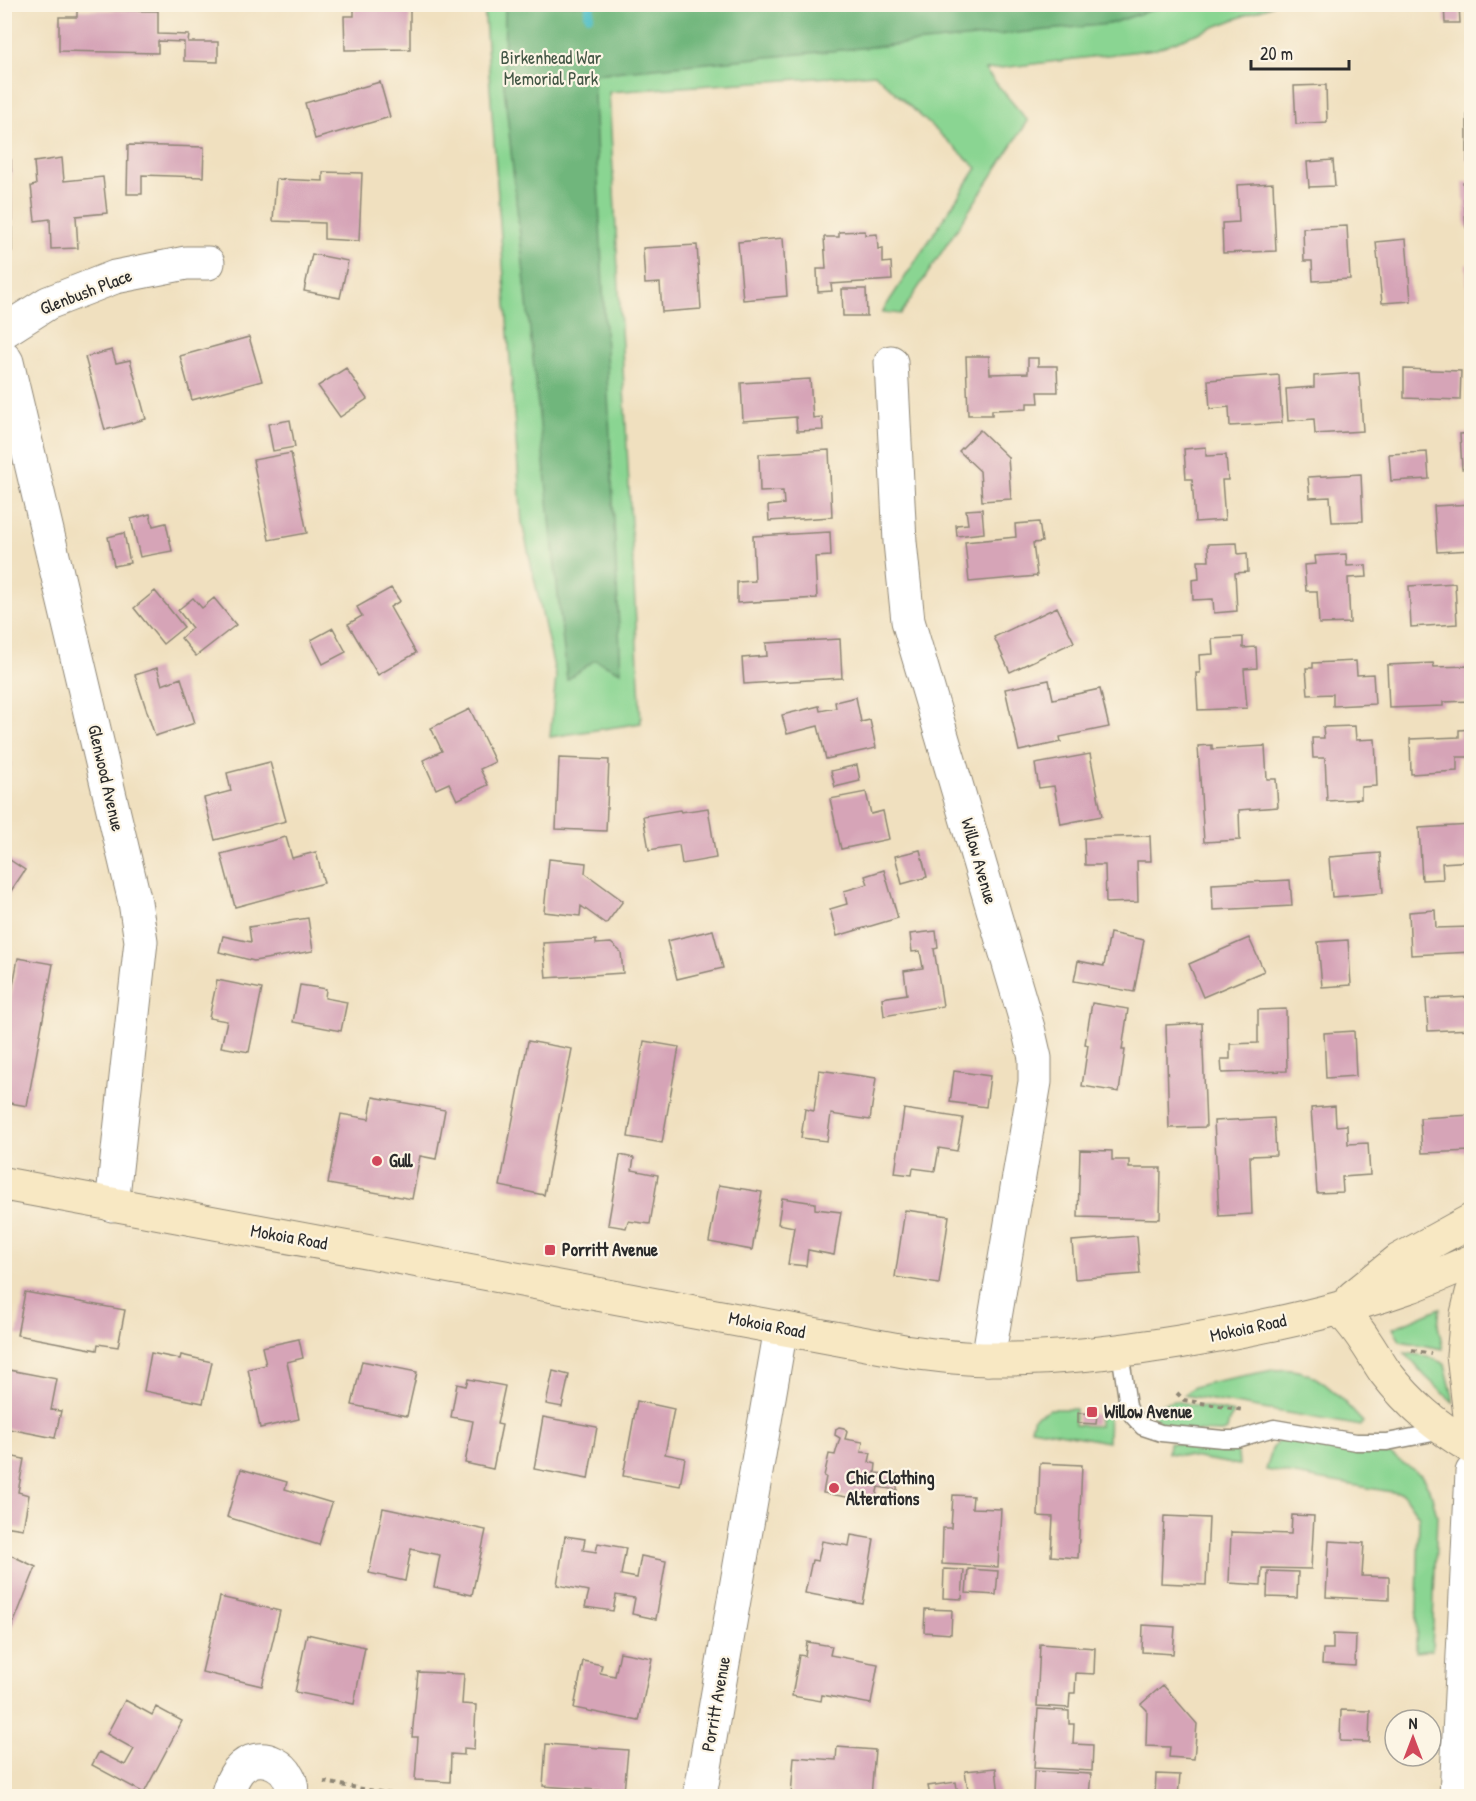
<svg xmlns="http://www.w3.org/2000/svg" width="1476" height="1801" font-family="'Patrick Hand',sans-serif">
	<rect width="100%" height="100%" fill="#fcf5e5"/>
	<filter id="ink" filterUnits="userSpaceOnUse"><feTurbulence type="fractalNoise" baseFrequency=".0167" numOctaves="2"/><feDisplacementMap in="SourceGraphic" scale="12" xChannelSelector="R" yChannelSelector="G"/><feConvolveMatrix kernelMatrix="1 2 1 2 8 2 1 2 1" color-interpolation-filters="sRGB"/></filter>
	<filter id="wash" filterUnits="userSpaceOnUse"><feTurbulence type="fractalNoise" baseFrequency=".008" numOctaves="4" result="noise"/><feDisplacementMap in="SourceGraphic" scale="24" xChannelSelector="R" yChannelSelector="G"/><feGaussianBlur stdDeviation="1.35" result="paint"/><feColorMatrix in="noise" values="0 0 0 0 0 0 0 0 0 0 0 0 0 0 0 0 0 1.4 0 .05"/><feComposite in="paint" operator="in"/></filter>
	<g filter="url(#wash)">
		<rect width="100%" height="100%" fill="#f0e0bf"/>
		<path fill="#8ad592" stroke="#5a805e" stroke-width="1.5" d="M484,5h789l-117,44 -171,21 43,51 -127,193 -19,-2 95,-144 -102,-94 -266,18 32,631 -91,14 6,-60 -34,-154z
			M1440,1308l-2,17 5,24 -43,-8 -7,-13z
			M1405,1353l22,3 18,8 8,33v5l-28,-26z
			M1273,1370c7,0 13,-1 19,0 31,3 51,32 71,52l-2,4 -177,-31 10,-8 18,-5z
			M1175,1401l59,12 -5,8 -2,9 -4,2c-20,-1 -72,2 -72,-26z
			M1050,1409h25v16l24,1v-16h10l-1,32 -77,-14 3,-11z
			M1282,1436h20l89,19 30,20 10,17 6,24 -5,134 -16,2 3,-135 -16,-23 -137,-24 6,-21z
			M1169,1443l65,4 4,7 1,11 -71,-12z"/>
		<path fill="#6fb67c" stroke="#4d7054" stroke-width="1.5" d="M505,5h662l-58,19 -516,50 28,598 -26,-12 -28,20 -63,-595z"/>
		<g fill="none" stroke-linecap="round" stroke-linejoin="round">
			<path stroke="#4ebdc4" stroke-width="10" d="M589,15l1,-11"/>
		</g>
		<g id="blocks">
			<path fill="#d6a4b7" d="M354,4h43v5h13v40l-65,1 -1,-34h10z
				M1444,4h15l1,19h-15z
				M77,10l81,1v23l31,1 -1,7h30v20l-34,-1v-19l-26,-1v12l-99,-2v-34h18z
				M380,82l10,35 -75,22 -10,-36z
				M1326,85l1,37 -31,2 -2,-38z
				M1467,115h5v47h-5z
				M128,145l76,2 -1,30 -61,-2v19h-15z
				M62,158l2,23 39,-4 4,36 -31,3 2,32 -27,1 -1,-30 -15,2 -4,-35 5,-1 -2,-23z
				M4,160h7l1,91h-8z
				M1333,160l2,26 -26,1 -2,-25z
				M323,172l39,1 -3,68 -35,-2v-16l-51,-2 3,-42 47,2z
				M1463,182h9v46h-6z
				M1273,183l3,68 -53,2 -1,-30 17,-1 -2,-37z
				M1347,226l3,53 -37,2 -1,-20h-8l-1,-33z
				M865,231v4l12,-1 1,15 5,-1v15l8,-1 1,18 -61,4 1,7 -14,1 -1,-23h9l-2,-32h15v-5z
				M783,238l4,58 -44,4 -5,-58z
				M1406,239l5,62 -29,2 -6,-61z
				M697,245l4,64 -39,3 -2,-29 -15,1 -2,-36z
				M312,254l36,7 -8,37 -36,-7z
				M1466,264h6v40h-4z
				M842,289h24l1,27h-24z
				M249,337l13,44 -70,19 -12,-44z
				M112,350l4,13 14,-3 16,59 -41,11 -20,-73z
				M966,356h23l1,18 38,-1v-15h10v8h19l1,26h-20l1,11h-12v6l-35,1v5h-24z
				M346,368l21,31 -27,18 -22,-31z
				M1404,369l57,2 -1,29 -56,-2z
				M1359,373l4,58 -48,3 -1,-15 -26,2 -2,-32 28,-2v-11z
				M1279,375l3,48 -52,3 -1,-19 -19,2 -2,-29z
				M810,379l3,39 9,-1 1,13 -26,1 -1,-14 -53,4 -2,-38z
				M290,420l5,27 -22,4 -5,-27z
				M980,430l28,27 3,42 -29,2 -2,-30 -21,-20z
				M1472,433v35l-10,1 -2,-35z
				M1206,447v9l20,-1 2,25h-6l3,40 -30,2 -3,-43h-6l-2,-30z
				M829,450l3,67 -63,4 -1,-15 16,-2 -1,-13 -23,1 -1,-38z
				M1427,452l2,27 -38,2 -2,-27z
				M291,453l16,80 -38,7 -16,-80z
				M1361,474l2,47 -31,1 -2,-25 -20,1 -2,-21z
				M1472,504v46l-35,2 -3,-46z
				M982,509l2,24 -27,3 -1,-11 12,-1 -2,-14z
				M150,514l3,12 13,-3 6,28 -32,6 -9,-38z
				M1039,522l3,20 -9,1 4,33 -68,6 -4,-40 51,-5 -1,-13z
				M830,532l1,24 -16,1 2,41 -80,5v-21l18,-1 -2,-45z
				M124,533l6,30 -16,3 -6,-29z
				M1237,543l1,11 9,-1 1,19 -13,1 2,38 -23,2 -1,-14 -20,1 -1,-20 7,-1 -1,-18h11l-1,-17z
				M1346,554l1,12 19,-1 1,12 -19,1 2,45 -31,1 -2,-33h-11l-2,-26 12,-1 -1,-8z
				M1455,583l2,41 -46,3 -2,-41z
				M391,588l9,13 -10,6 26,46 -38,22 -30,-51 14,-8 -5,-9z
				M155,591l29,36 -21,17 -29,-36z
				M193,598l9,10 12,-10 22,27 -40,31 -15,-18 11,-10 -14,-18z
				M1057,607l17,35 -64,30 -16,-35z
				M333,628l13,24 -23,12 -12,-24z
				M1243,637v11l13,-1 1,21 -13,1 3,39 -49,2 -2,-37h4l-1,-18 14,-1 -1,-15z
				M840,639l2,39 -98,6 -2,-26 25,-2 -1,-13z
				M1356,661l1,14 16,-1 2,30 -42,2v-12l-25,1 -2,-27h7v-5z
				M1433,663l1,4 37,-1 1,35 -29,1v4l-54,2 -2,-43z
				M157,668l5,17 19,-7 14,45 -40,13 -20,-61z
				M1049,680l4,19 47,-10 9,38 -49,10 1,5 -42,9 -14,-62z
				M856,697l5,25 9,-2 6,28 -50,11 -8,-33 -31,8 -5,-19 37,-9 1,5 16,-3 -1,-6z
				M470,709l25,53 -15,7 8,16 -31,15 -8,-17 -13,6 -13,-29 19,-9 -11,-23z
				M1355,726l1,14 19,-1 2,47 -16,1v12l-34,2 -2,-43h-12l-1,-20h12l-1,-11z
				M1472,729v28h-15v14l-46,3 -1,-35 49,-2v-7z
				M1212,745v4l53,-3 2,33h9l2,28 -39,3 1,30 -36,2 -6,-96z
				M1090,754l12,62 -41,8 -7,-38 -15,2 -4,-24z
				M559,758l50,2 -3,71 -50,-2z
				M4,761l7,1 -5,28h-2z
				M270,762l16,59 -71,19 -11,-42 27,-7 -4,-18z
				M857,765l3,16 -25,6 -4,-16z
				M866,792l5,22 12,-3 6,28 -48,10 -11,-50z
				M708,808l8,50 -34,6 -3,-19 -30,5 -6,-34 37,-6 1,2z
				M1472,825v36l-30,2 1,16 -21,1 -3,-52z
				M1150,836l1,25h-14l1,41 -32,1 -1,-38h-20l-1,-27z
				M286,837l6,21 24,-6 8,31 -89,24 -14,-53z
				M920,850l7,27 -25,7 -7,-28z
				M1380,853l3,40 -51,4 -3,-40z
				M4,856l21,14 -18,27 -3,-2z
				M549,859l37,4 -1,10 38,28 -17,23 -25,-18 -1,10 -36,-4z
				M884,870l14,48 -61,18 -7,-27 17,-5 -3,-13 24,-7 -3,-8z
				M1290,880l2,26 -79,4 -1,-26z
				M1435,910l1,18 36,-1v25l-61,3 -2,-43z
				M308,918l5,33 -59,10 -35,-9 4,-16 28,6 -2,-15z
				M713,930l10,38 -46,11 -10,-38z
				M936,931l2,17 -4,1 9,57 -59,10 -2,-18 25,-4 -3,-23 19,-3 -3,-17 -8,1 -2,-18z
				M1110,933l34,7 -10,52 -60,-11 4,-20 26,5z
				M1249,938l15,33 -61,26 -14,-33z
				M596,940v4l15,-1 10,9 2,21 -77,5 -3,-35z
				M1348,940l3,45 -29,2 -4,-45z
				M18,958l35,6 -26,142 -23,-4v-67z
				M217,980l45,9 -13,63 -28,-5 6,-26 -18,-3z
				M300,985l26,4 -1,9 22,4 -6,29 -48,-9z
				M1472,997v32l-44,2 -2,-32z
				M1092,1003l36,6 -6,41h3l-6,42 -37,-6 6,-41 -3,-1z
				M1286,1009l1,62 -65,2 -1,-14h9v-15l28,-1v-33z
				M1202,1023l4,104 -37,1 -3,-103z
				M1354,1031l2,45 -30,2 -2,-45z
				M528,1041l44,8 -28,146 -44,-9z
				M644,1041l35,6 -17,96 -34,-6z
				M819,1070l57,8 -6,42 -39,-6 -4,27 -26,-3 4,-29 9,2z
				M954,1071l36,5 -4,31 -36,-5z
				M373,1097l72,13 -9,49 -16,-3 -8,43 -84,-15 13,-70 28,5z
				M1335,1106l1,20 11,-1 1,19 20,-1 2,32 -28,2 1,15 -26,1 -6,-85z
				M904,1109l59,9 -6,33 -18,-3 -4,23 -22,-3 -1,7 -17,-2z
				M1472,1115v36l-50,2 -2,-35z
				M1274,1118l2,37 -26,1 2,58 -33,2 -5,-95z
				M1080,1150l32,1v9h17v8h32l-1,51 -82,-2z
				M620,1155l14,3 -2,12 26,5 -8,49 -22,-3 -2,7 -18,-3z
				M719,1185l43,7 -10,58 -43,-8z
				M782,1198l33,5v6l26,3 -7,43 -26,-5 -2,16 -18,-2 6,-37 -16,-3z
				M905,1210l44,6 -10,68 -44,-7z
				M1137,1236l3,38 -65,5 -3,-38z
				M25,1292l100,18 -7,37 -20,-3 -1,6 -80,-15z
				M299,1339l4,19 -16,4 12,57 -39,9 -12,-59 18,-4 -4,-18z
				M151,1353l29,6 1,-4 31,7 -9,41 -59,-12z
				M362,1361l55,11 -10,44 -55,-11z
				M4,1369l53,10 -6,31 10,1 -6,27 -51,-10z
				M553,1371l16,4 -7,32 -16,-3z
				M468,1379l37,7 -8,38 5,1 -9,44 -28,-6 8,-42 -22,-4 6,-33 9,2z
				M637,1401l37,8 -9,45 20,4 -5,28 -57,-10z
				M1078,1413l19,1 -1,10 -18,-1z
				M543,1417l54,10 -9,52 -54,-10z
				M839,1427l5,1 3,4 -2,7 18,3 -2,10 10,1 -2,9 7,2 -1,9 23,2 -1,15 -19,-3 -3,15 -52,-9 3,-16 -2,-1 5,-22 6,1 5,-17 -5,-3 1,-6z
				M4,1455l20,4 -6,33 11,3 -6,34 -19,-3z
				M1040,1463l42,2 -4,93 -27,-2 2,-39 -15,-1z
				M241,1469l46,13 -2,7 47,14 -13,42 -92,-28z
				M953,1495l20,1 -1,12 29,1 -3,58 -56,-3 1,-36h8z
				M383,1508l103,22 -14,65 -38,-8 6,-32 -29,-6 -6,32 -36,-8z
				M1292,1515l22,1 -3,53 -49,-1 -1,17 -32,-2 2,-51 60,2z
				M1164,1516l45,2 -3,67 -45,-2z
				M851,1535l23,4 -11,65 -58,-11 7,-33 6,1 4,-20 27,5z
				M565,1536l20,3 -2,11 13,2 2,-9 28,5 -5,27 16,3 4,-22 25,5 -10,58 -24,-5 3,-16 -19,-3 -3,16 -28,-4 4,-16 -32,-6z
				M1329,1541l35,2 -2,33 27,1v23l-63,-3z
				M4,1552l32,15 -26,65 -6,-2z
				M944,1569l20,1 -2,29 -19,-1z
				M968,1569l30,2 -2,24 -30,-2z
				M1268,1571l30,1 -1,26 -30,-1z
				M220,1597l60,14 -18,75 -60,-14z
				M925,1609l27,1 -1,24 -27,-2z
				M1143,1625l32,2 -2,27 -31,-2z
				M307,1634l58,13 -11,57 -59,-12z
				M1333,1634l23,1 -1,31 -33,-2 1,-15h10z
				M807,1642l25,4 -2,9 48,9 -7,40 -49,-9 -1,6 -29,-5 7,-41 6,1z
				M1040,1644l55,4 -1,26 -18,-1 -1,20h-5l-1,15 -32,-2z
				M620,1652l32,6 -13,63 -65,-13 9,-47 19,4 -2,8 15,3z
				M418,1672l46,2 -2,30 14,1 -2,44 -10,-1v7l-13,-1 -1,28 -35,-2 3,-43h-6z
				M1163,1685l34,39 -3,35 -25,-2 1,-10 -24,-1 1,-36 -6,-6z
				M125,1700l27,15 4,-8 26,14 -38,72 -52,-28 7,-13 26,13 9,-16 -27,-15z
				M1038,1709l31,2v13h5l-1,20 20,1 -1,26 -58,-3z
				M1341,1710l29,1 -1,31 -29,-1z
				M546,1744l82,6 -4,42 -81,-6z
				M837,1747l38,3 -4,46h-80l3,-39 42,3z
				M996,1768l3,28h-30l-4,-25z
				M1034,1771l57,3 -2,22h-56z
				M1156,1774l24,1 -2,21h-23z
				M956,1782l2,14h-28l-2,-10z
				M1311,1792l35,3v1h-36z"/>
		</g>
	</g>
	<g filter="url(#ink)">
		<use href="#blocks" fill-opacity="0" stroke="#8e8675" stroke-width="1.5"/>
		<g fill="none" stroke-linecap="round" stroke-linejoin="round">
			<g stroke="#8e8675" stroke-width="19">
				<path id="lane" d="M1120,1351l8,55 4,9 11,12 18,6 62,6h14l37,-11 82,14h31l56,-11"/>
			</g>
			<g stroke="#8e8675" stroke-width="35">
				<path id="street" d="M4,331l44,-28 67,-26 71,-14h22
					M4,357l3,5 128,540 6,39 -29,264
					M891,362l9,180 8,79 120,407 7,30v24l-47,277
					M227,1796c2,-8 6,-18 11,-25 21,-25 59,-4 53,25
					M700,1796l81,-468
					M1456,1796l16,-324"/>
			</g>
			<g stroke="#8e8675" stroke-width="35">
				<path id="secondary" d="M4,1184l900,167c28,4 57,8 86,8 63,1 126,-7 189,-17 77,-13 156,-29 229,-55 22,-8 42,-17 64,-26
					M1472,1293l-5,21 -4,41 9,78
					M1353,1297l46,-37 73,-40
					M1340,1308c8,11 18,21 25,33 7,10 13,21 20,31 26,34 51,54 87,76"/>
			</g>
			<path stroke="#8e8675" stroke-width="4" stroke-dasharray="4.5 4.5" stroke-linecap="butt" d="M1412,1350l19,4
				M1177,1393l7,7 59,10
				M324,1782l78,14"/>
			<use href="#lane" stroke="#fff" stroke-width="16"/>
			<use href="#street" stroke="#fff" stroke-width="33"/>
			<use href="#secondary" stroke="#f8e8c3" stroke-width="33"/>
		</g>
	</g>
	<g fill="#d1495b" stroke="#fcf5e5" stroke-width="2">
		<circle cx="377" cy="1161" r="6"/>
		<rect x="544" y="1244" width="12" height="12" rx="3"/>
		<rect x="1086" y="1406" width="12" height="12" rx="3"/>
		<circle cx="834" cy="1488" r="6"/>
	</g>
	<g text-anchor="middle" stroke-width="4.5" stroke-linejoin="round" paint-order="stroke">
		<g font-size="18" fill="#435645" stroke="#fcf5e5">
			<text x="551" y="64">Birkenhead War<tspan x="551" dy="21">Memorial Park</tspan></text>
		</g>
		<g font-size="18" fill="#2b2b2b" stroke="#fcf5e5">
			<text transform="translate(86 292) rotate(-21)" y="6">Glenbush Place</text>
			<text transform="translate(106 778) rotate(77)" y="6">Glenwood Avenue</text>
			<text transform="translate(979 861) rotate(74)" y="6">Willow Avenue</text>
			<text transform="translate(289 1237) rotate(10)" y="6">Mokoia Road</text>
			<text transform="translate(767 1325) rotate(11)" y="6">Mokoia Road</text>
			<text transform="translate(1248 1328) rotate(-12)" y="6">Mokoia Road</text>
			<text transform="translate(716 1704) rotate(-80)" y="6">Porritt Avenue</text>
		</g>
		<g font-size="18" font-weight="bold" fill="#2b2b2b" stroke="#fcf5e5" text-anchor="start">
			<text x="389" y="1167">Gull</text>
			<text x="562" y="1256">Porritt Avenue</text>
			<text x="1104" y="1418">Willow Avenue</text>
			<text x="846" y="1484">Chic Clothing<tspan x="846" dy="21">Alterations</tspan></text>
		</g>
	</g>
	<rect width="1476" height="1801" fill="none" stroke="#fcf5e5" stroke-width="24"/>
	<g transform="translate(1413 1738)"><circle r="28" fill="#fcf5e5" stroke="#a8a49b" stroke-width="1.5"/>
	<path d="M0-4.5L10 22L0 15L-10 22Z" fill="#d1495b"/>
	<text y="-9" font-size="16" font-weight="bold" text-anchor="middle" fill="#2b2b2b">N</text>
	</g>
	<path d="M1251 60v9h98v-9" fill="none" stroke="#2b2b2b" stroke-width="3"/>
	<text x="1260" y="60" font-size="18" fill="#2b2b2b" stroke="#fcf5e5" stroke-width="4.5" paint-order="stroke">20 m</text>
</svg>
